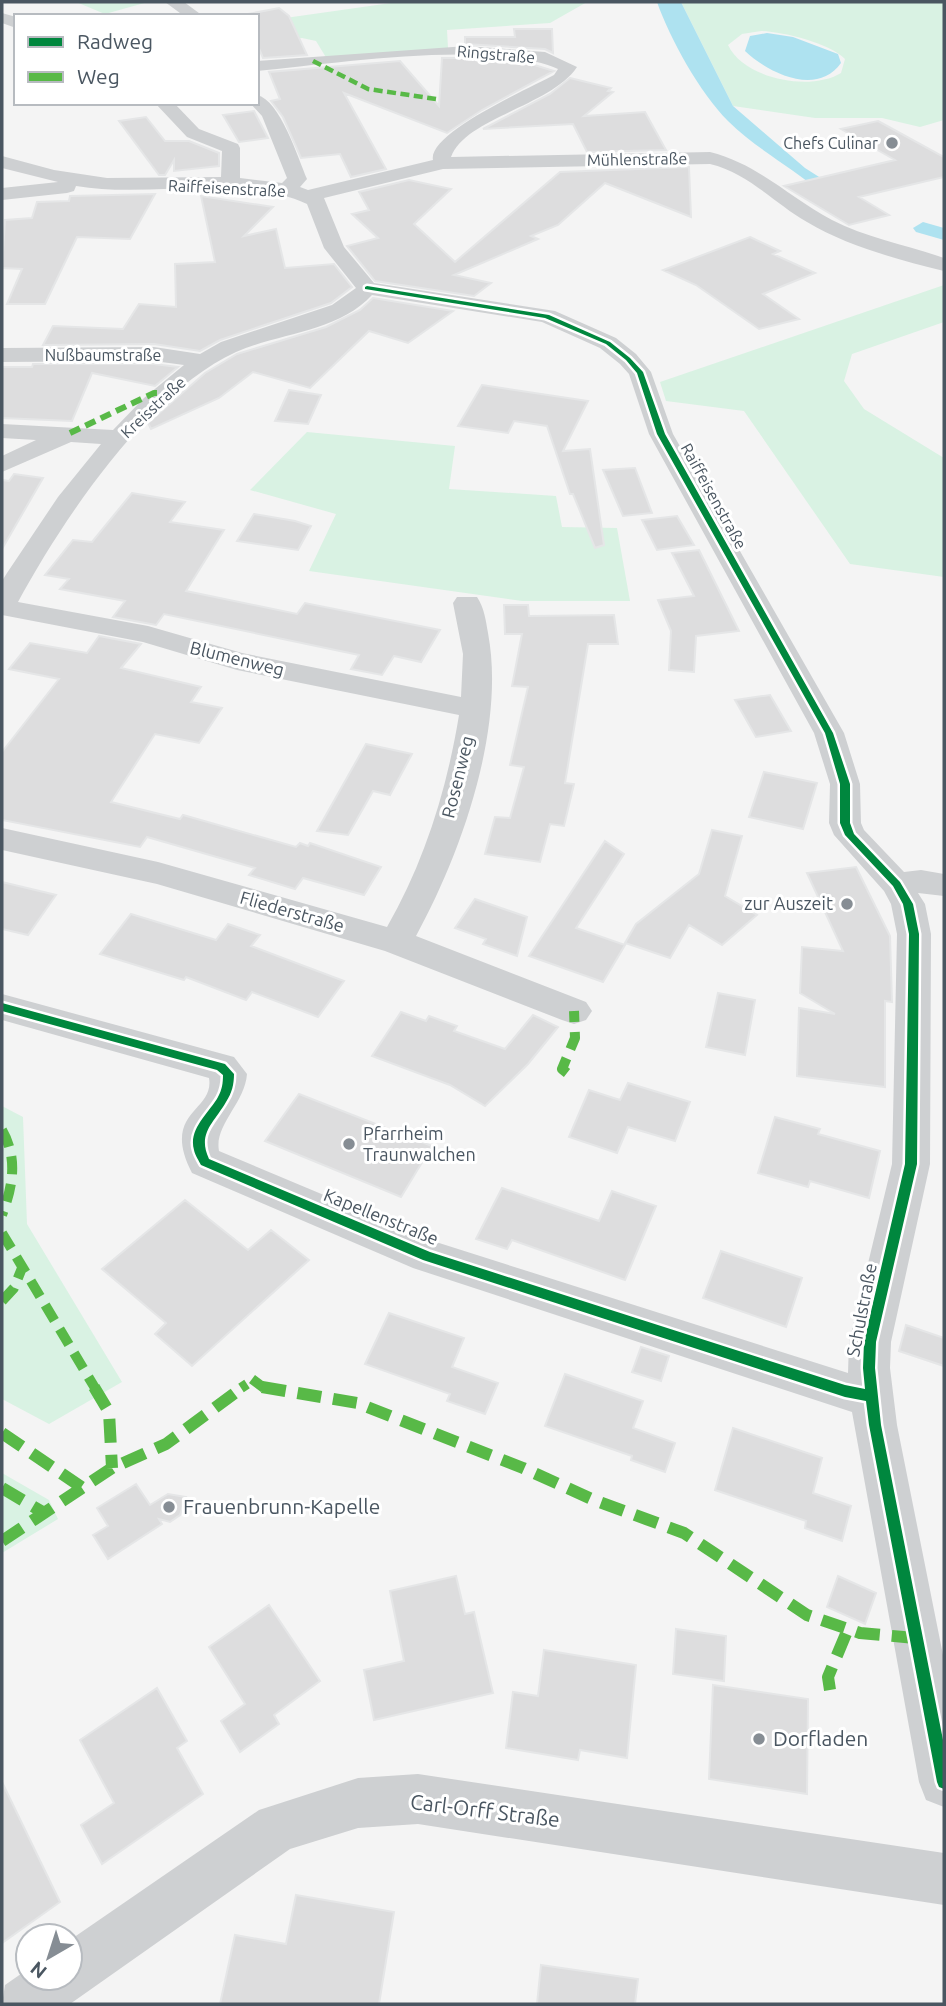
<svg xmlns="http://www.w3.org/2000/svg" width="946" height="2006" font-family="Ubuntu,sans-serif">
	<rect width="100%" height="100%" fill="#f4f4f4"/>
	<path fill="#d9f2e3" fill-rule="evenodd" d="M76,2h72l-43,12z
		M398,2h189l-37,21 -103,7 1,18 -121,11 -11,-18 -14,-3 -45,5v-21z
		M681,2h263v118l-24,7 -38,-9h-67l-82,-12zM761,31c23,1 68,12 84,28l-4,14c-31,19 -97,6 -113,-28l14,-11z
		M944,285v37l-92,32 -8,27 20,28 80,49v119l-94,-13 -106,-153 -78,-10 -6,-19z
		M307,432l148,14 -6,43 107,7 6,31 55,1 13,73h-108l-213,-30 27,-57 -86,-24z
		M2,1106l21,11 4,107 95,158 -73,42 -47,-25z
		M2,1473l47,27 9,19 -56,34z"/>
	<path fill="#aee2f0" d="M657,2h24l52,104 72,62 33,21 -16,4c-30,-26 -66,-44 -94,-72 -28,-28 -58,-82 -71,-119z
		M767,33l26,4 45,17 3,9c-24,34 -73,10 -96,-12l5,-15z"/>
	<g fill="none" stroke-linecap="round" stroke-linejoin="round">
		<path fill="#aee2f0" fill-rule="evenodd" d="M923,222l21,6v12l-28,-8 -3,-4z"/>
	</g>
	<path fill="#ddddde" stroke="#e5e6e7" stroke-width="2" d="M279,8l10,8 18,39 -44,3 -6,-14v-28l-14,-1z
		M514,29h38l1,24 -8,-4 -80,-5v-7h50z
		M442,58h50l36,5 26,8 -72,39 -35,23 -103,-40 42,76 -35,8 -11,-23 -39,4 -18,-41 -12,-16 9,-2 -11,-27 131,-11 39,45z
		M570,78l41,10 -3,3 5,1 -29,24 61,-4 21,38 -79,2 -14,-28 -90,5 67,-35z
		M254,111l14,27 -29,4 -16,-27z
		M146,117l19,24h24l30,12v13l-45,5v-11l-9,15h-6l-40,-54z
		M878,121l66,36v20l-85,20 30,18 -40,10 -65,-39 111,-26 -54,-31z
		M689,167l2,50 -86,-34 -47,42 -27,11 7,3 -84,36 37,8 -17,13 -99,-15 -28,-35 31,-8 -26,-24 17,-4 -10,-18 50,-12 42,9 -37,35 41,38 105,-90z
		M155,194l-25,45 -53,-2 -32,67h-38l15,-35 -20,-1 3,-48 27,-2 5,-16 32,-1 1,-5z
		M201,196l72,11 -29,29 32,-7 9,39 49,-4 18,23 -21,16 -111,37 -20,11 -46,-7 -111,1 10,-19 70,3 16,-25 37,3 -1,-43 40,-2z
		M750,237l30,14 -7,3 42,19 -52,21 36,25 -40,10 -63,-44 -33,-15z
		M373,298l80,13 -45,32 -39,-12 -59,57 -57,-16 -34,26 -68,31 -3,-6 57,-50 32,-19 89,-27 34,-17z
		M33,364h121l24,3 -23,19 -63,-13 -20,48 -70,-3v-51h30z
		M482,385l106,16 -25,50 27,-2 14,96 -9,3 -22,-54h-3l-23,-68 -33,-5 -6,12 -50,-7z
		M289,390l32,5 -13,29 -33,-3z
		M635,468l17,45 -29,3 -20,-46z
		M14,474l29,4 -41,71v-69l7,1z
		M132,493l53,9 -15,20 54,8 -38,61 111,23 8,-11 135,27 -19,32 -27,-6 -12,19 -31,-6 8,-14 -195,-41 -8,11 -43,-8 12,-16 -65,-12 9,-10 -24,-4 28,-35 19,2z
		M254,514l41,7 16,5 -13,24 -61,-9z
		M677,516l17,29 -37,5 -15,-30z
		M699,550l40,81 -43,5 -2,36 -25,-2 2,-39 -13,-31 36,-4 -22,-43z
		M504,605h24l1,11 85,-1 4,29h-30l-23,139 9,1 -10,42 -14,-2 -10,38 -55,-8 10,-37 15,1 14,-51 -14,-2 18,-78 -16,-1 10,-52h-17z
		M99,636l42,8 -20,24 80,19 -10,15 31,6 -23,35 -44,-9 -44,68 69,17 3,-4 113,32 4,-4 8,3 2,-3 71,24 -17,28 -61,-17 -8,11 -46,-14 6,-7 -108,-31 -7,10 -138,-27v-68l57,-73 -50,-10 21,-26 57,10z
		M770,695l21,36 -35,6 -21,-37z
		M366,744l46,10 -22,41 -17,-4 -25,44 -31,-4z
		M764,772l53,11 -14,46 -54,-12z
		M712,830l30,6 -17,60 32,19 -35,30 -33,-20 -19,33 -45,-15 11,-19 63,-50z
		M605,841l19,13 -48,74 49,17 -22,37 -74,-26z
		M856,867l34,69 2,66 -7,-1v86l-88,-11 2,-68 36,6 -35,-21 2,-46 41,4 -36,-78z
		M2,882l54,13 -28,40 -26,-6z
		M475,899l52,18 -10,39 -34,-12 3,-5 -31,-11z
		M131,914l85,26 12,-16 32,11 -9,11 93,35 -26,36 -66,-25 -6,8 -60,-23 -2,3 -84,-26z
		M718,993l37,7 -10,55 -39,-8z
		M401,1012l25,9 3,-5 28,10 -3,5 51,18 28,-34 25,12 -30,37 -43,42 -35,-21 -78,-29z
		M628,1083l62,19 -15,39 -47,-14 -11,26 -48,-16 20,-47 31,10z
		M299,1094l133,52 -31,51 -136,-56z
		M775,1117l45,12 -2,5 62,17 -11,47 -59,-17 -2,6 -50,-14z
		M502,1188l97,33 13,-30 44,15 -31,74 -113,-40 -5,9 -31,-10z
		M185,1200l63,50 23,-20 38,30 -117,106 -37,-32 11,-11 -64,-54z
		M721,1251l81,27 -16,49 -83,-29z
		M389,1313l75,25 -12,29 46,16 -13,31 -38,-13 3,-7 -85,-30z
		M906,1325l38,13v28l-45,-15z
		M641,1347l28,9 -8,25 -29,-9z
		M565,1374l78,27 -10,27 42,15 -10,29 -34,-12 1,-4 -87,-30z
		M733,1428l89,30 -9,35 38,13 -9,35 -37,-13 1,-7 -91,-31z
		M136,1484l14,21 18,-11 18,3 -6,18 -10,7 -11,-3 3,5 -54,35 -15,-24 15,-9 -11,-18z
		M456,1576l9,38 9,-2 19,81 -119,27 -10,-50 40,-9 -14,-70z
		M838,1576l38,17 -11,31 -38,-17z
		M269,1605l51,76 -46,34 5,9 -39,28 -19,-31 24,-17 -36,-57z
		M676,1629l50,7 -2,45 -51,-7z
		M544,1650l92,15 -9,93 -47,-8 -2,10 -72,-12 7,-56 25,4z
		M713,1685l95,14 -1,95 -98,-15z
		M157,1688l30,53 -10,7 26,46 -101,70 -21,-39 33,-22 -34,-63z
		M2,1782l58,120 -58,41z
		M296,1895l98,17 -15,92h-159l15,-69 51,9z
		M541,1965l97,14 -3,25h-98z"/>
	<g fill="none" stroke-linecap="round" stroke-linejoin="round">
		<path fill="#ced0d2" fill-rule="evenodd" d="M165,2h19l19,14h-19z
			M2,13l14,4v11l-14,-5z
			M467,46l78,6 32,15c-26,39 -112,51 -126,90l259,-5c48,12 79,45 122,68 35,18 75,25 112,38v13c-45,-11 -97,-25 -137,-49 -33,-19 -59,-49 -97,-58l-267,5 -119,29 20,49 30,36 181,28 61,27 20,16 15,18 22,62 171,299 16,51 1,39 3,7 40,42 17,-2 23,4v22l-26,-3 7,11 6,30 -1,230 -39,178 -1,26 7,57 47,235v147l-18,-7 -7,-18 -67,-370 -439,-144 -221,-95c-32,-62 23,-61 17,-95l-207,-58v-26l232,63 13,17c-2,29 -33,51 -28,77l217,91 412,131 1,-31 43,-178 5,-230 -6,-30 -7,-13 -50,-56 -5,-12 1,-39 -16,-51 -165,-299 -20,-60 -9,-10 -20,-16 -58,-26 -170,-27c-34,37 -93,38 -136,57 -88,40 -173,167 -218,250l130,24 94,27 219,44 2,-43 -10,-51 4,-6h20c7,10 9,24 11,36 18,95 -27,221 -72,303l170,66 6,9 -6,9 -12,4 -12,-4 -177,-69 -228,-67 -155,-34v-22l156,34 229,65c37,-64 60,-138 72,-212l-222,-45 -94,-28 -141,-27v-34l5,-8 51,-76 43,-53 -30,-2 -69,30v-16l34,-16 -34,-2v-14l111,6 31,-32 40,-33 -30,-4 -152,1v-14l152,-1 46,7 21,-12 111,-37 24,-17 -32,-40 -17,-44c-69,-32 -156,-5 -231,-18l-2,5 -7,2 -65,7v-12l56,-6 -56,-14v-12l52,14 53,8 114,-1 1,-26 -35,-14 -32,-34h19l25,26 39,15 2,4v30l42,5 5,-5 -25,-62 -12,-13h7v-8c23,5 41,63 50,84l-7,8 8,3 125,-30c-6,-27 99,-73 121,-85l4,-6c-70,-30 -223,-5 -301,2v-10z
			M418,1774l526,79v52l-526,-81 -60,4 -68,21 -220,155h-68l3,-19 23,-16v9h42v-38l189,-130 99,-32z"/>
		<path stroke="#58b947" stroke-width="4.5" stroke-dasharray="9 4.5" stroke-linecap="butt" d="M313,61l55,28 68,10"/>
		<path stroke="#58b947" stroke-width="6" stroke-dasharray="11 6" stroke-linecap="butt" d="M70,433l84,-40h10"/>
		<path stroke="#58b947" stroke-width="10" stroke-dasharray="18 10" stroke-linecap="butt" d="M567,1073l-5,-4 13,-31 -1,-27
			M2,1130c16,28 11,56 0,85
			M2,1233l93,155
			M2,1301l12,-13 8,-20
			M252,1379l12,9
			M241,1388l6,-4"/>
		<path stroke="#58b947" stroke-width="12" stroke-dasharray="24 12" stroke-linecap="butt" d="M94,1387l15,25 3,56
			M262,1387l95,16 166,65 71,32 90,33 123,82 53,18 55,5
			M2,1433l81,55
			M2,1488l44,26
			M2,1541l110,-73 54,-24 77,-57
			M830,1690l-2,-13 20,-48"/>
		<g stroke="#fff" stroke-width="5">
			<path id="cycleway" d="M367,286l182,29 61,27 20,16 13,14 22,62 168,299 17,51v39l4,11 46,48 13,22 6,30 -2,230 -41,178 -1,26 6,57 63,320v44l-5,-2 -2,-5 -68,-357 -3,-24 -21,-4 -422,-137 -222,-95c-2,-4 -6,-10 -7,-15 -6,-21 15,-37 24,-53 4,-7 5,-14 5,-22l-6,-5 -215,-59v-8l223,61 9,10c0,10 -2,19 -8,28 -12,21 -29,31 -17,57l221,93 415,133 20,4 -2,-21 1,-26 41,-178 4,-230 -6,-30 -10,-18 -48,-51 -5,-12v-39l-15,-51 -168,-299 -20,-61 -11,-13 -20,-16 -61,-26 -180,-29v-2z"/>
		</g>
		<use href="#cycleway" fill="#00873e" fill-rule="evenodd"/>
	</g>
	<g fill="#868d94" stroke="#fff" stroke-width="2.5">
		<circle cx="892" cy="143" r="7"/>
		<circle cx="847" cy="904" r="7"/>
		<circle cx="349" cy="1144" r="7"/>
		<circle cx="169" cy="1507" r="7"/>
		<circle cx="759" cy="1739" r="7"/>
	</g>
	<g text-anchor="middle" stroke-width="6" stroke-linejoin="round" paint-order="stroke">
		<g font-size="16" fill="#4a5661" stroke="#fff">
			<text transform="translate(496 54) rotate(5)" y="6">Ringstraße</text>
			<text transform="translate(637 159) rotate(-1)" y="6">Mühlenstraße</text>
			<text transform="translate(227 188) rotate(3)" y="6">Raiffeisenstraße</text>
			<text x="103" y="361">Nußbaumstraße</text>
			<text transform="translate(153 407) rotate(-43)" y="6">Kreisstraße</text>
			<text transform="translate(714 496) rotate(61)" y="6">Raiffeisenstraße</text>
		</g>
		<g font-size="16" fill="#4a5661" stroke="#fff" text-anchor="end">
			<text x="878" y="149">Chefs Culinar</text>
		</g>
		<g font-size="18" fill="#4a5661" stroke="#fff">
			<text transform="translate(237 659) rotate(14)" y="6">Blumenweg</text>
			<text transform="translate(458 777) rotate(-76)" y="6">Rosenweg</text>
			<text transform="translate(292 912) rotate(16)" y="6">Fliederstraße</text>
			<text transform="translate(381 1217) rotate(22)" y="6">Kapellenstraße</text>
			<text transform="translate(862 1310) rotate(-79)" y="6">Schulstraße</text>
		</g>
		<g font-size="18" fill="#4a5661" stroke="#fff" text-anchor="end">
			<text x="833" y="910">zur Auszeit</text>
			<text x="363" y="1140" text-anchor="start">Pfarrheim<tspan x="363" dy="21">Traunwalchen</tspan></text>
		</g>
		<g font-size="21" fill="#4a5661" stroke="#fff" text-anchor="start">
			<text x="183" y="1514">Frauenbrunn-Kapelle</text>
			<text x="773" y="1746">Dorfladen</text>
		</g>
		<g font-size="21" fill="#4a5661" stroke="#fff">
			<text transform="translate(485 1811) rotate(7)" y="7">Carl-Orff Straße</text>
		</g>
	</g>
	<rect width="946" height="2006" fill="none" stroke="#4a5661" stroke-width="7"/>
	<rect x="14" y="14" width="245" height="91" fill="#ffffff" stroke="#b7bbc0" stroke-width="2"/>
	<rect x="28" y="37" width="35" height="10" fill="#00873e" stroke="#b7bbc0" stroke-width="2"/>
	<text x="77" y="49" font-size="21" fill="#4a5661">Radweg</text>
	<rect x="28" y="72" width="35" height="10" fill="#58b947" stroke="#b7bbc0" stroke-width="2"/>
	<text x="77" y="84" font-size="21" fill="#4a5661">Weg</text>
	<g transform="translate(49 1957) rotate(219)"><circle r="33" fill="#ffffff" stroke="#b7bbc0" stroke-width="2"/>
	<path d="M0-5L12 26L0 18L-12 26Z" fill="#868d94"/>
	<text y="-10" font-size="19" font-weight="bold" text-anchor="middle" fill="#4a5661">N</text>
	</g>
</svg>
